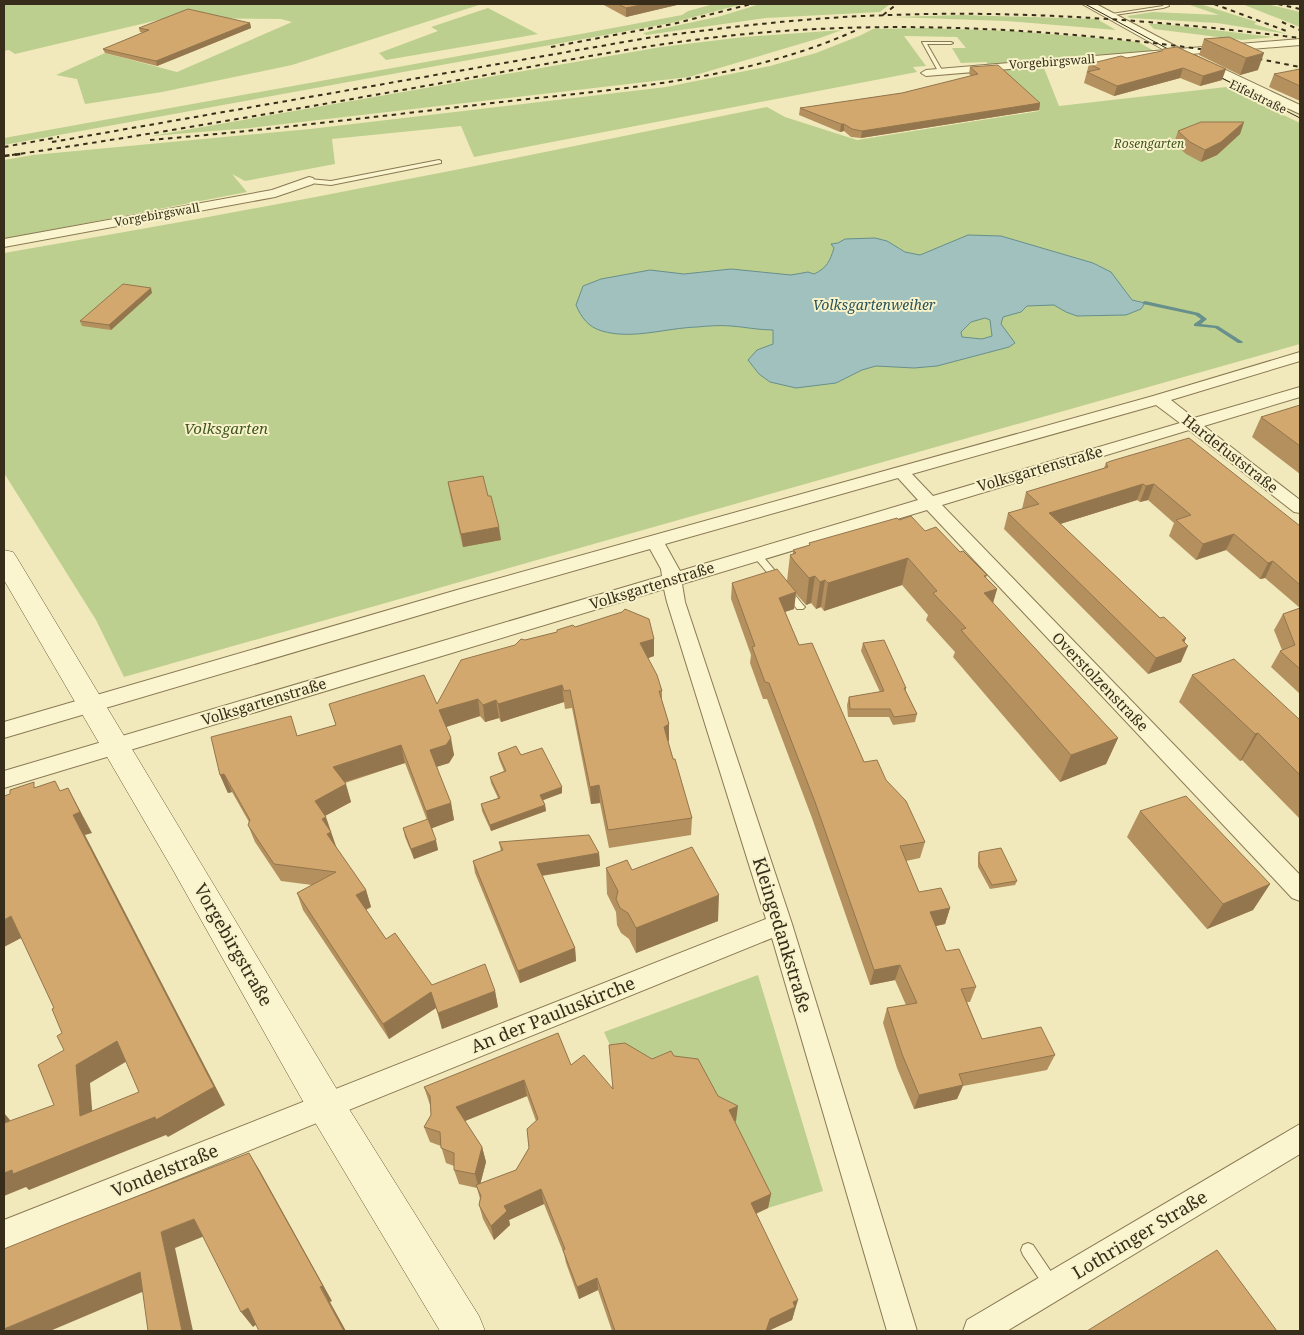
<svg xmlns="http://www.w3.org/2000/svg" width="1304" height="1335" font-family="'Noto Serif',serif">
	<rect width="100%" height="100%" fill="#f1e9bb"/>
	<path fill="#bdcf8f" d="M4,4h478l-190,61 -130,27 -77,12 -8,-25 -21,-4 49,-22 72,19 115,-50 -11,-3 -104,-1 -2,-2 -160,38 -6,-4 -5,1z
		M714,4h29l-72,19 -44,8 -623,114v-7l582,-105 96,-18 6,-4z
		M760,4h130l-10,8 -114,6 -120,17 -3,-2 78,-17z
		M1187,4h13l57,18 -3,2 33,10 -70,-11 -87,-5 -3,-2 26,-4 66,3z
		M1242,4h25l33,8v15z
		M488,8l50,26 -152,26 -7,-7 59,-22 -7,-4z
		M963,15l134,4 19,11 -110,-9 -114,-4z
		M1149,24h13l112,13 -32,3 -88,-11z
		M926,28l86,3 85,7 41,4 18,10 -167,13 -3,-3 -25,1 -9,-15h14l-9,-11 -53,-1 22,30 -13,1 4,5 -443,85 -13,-31 -129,13 3,25 -90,17 -13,-7 15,18 -243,47v-79l29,-5 277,-26 356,-42 104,-21 46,-13 43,-17 14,-7z
		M842,30l-22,8 -131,39 -439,51 -99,8 510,-89 83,-10z
		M1044,68l15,38 167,-19 74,36v221l-1176,333 -28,-57 -92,-147v-220c255,-43 509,-94 763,-146l18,10 72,23 182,-29 -43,-40z
		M758,975l65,216 -55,17 -2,-4 -152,-150 -10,-22z"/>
	<path fill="#a0c1bd" stroke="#678f8c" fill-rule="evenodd" d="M968,235l33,1 92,27 18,9 21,28 13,3 -4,6 -15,6 -49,1 -11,-4 -12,-7 -27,1 -6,6 -18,5 -2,7 14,19 -6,4 -72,19 -23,2 -38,-2 -14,4 -26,13 -40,5 -26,-6 -11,-8 -11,-14 9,-10 16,-6v-14c-15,0 -28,-3 -42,-4 -11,-1 -23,0 -34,1 -31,1 -65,13 -95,4 -14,-4 -21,-14 -26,-26l7,-19 18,-7 49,-9 34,4 47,-5 60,6 17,-3 6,2c13,-6 16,-13 20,-26l-3,-4 7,-1 7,-4 30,-1 12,3 18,11 15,3zM985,318l5,2 2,16 -10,3 -20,-2 -1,-5 10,-10z"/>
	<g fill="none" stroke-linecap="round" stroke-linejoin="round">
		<path fill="#678f8c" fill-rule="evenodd" d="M1145,301l54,12 8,6 -6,5 17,2 25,16 -1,1h-4l-23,-15 -21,-2v-2l7,-5 -6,-4 -52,-11v-2z"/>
		<g stroke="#897954" stroke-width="2">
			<path id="service" d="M1164,4h4l1,2 -6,2 -56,8 -2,-1 58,-9z
				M922,42h29l2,1 -2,1h-24l16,28 -5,-1z
				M439,160l2,1v2l-110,22 -22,-2 -3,-2 3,-2 22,2z
				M757,552l3,1 22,26 2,2 -2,2h-6l-22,-26 -2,-2z
				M788,589l3,1 12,15 2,2 -2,2h-6l-12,-15 -2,-2z
				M1028,1243l5,2 23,34 3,5 -3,5 -5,3 -5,-3 -23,-34 -2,-5 2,-5z"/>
		</g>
		<g stroke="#897954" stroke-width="2">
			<path id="minor" d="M1300,39v6l-374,31 -5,-3 5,-3z
				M309,177l4,1 2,3 -2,3 -38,13 -271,50v-8l268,-49z
				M1300,352v9l-129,39 23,18 106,-31v10l-96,29 96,74v13l-6,-1 -105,-82 -247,75 358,370v26l-8,-3 -365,-388 -245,74 3,18 107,322 125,407h-30l-115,-393 -768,312v-30l762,-301 -99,-317 -3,-13 -660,199v-17l658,-195 -1,-7 -11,-20 -179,51 -467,138v-16l453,-132 696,-194zM1156,405l24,18 -247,73 -21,-22zM898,478l20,22 -238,71 -15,-27z
				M1300,1124v30l-293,177h-44l4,-11z"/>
		</g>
		<g stroke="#897954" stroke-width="2">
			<path id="tertiary" d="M1082,4h14l85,45 119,56v9l-127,-59z"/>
		</g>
		<g stroke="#6a5937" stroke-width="1">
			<path id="secondary" d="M4,550l9,2 4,6 322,535 140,223 6,15h-45l-127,-212 -140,-249 -169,-290z"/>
		</g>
		<use href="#service" fill="#fbf5cf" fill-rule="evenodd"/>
		<use href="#minor" fill="#fbf5cf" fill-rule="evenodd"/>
		<use href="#tertiary" fill="#fbf5cf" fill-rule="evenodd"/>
		<use href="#secondary" fill="#fbf5cf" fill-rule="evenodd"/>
		<path stroke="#372d1a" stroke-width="1" d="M1085,4l94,51
			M1210,72l90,46"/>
		<path stroke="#372d1a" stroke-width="2" stroke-dasharray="4.5 4.5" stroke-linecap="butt" d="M1214,4l75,28
			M1278,4l22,5
			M883,15l14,-11
			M1282,22l18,8
			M551,47l122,-23 78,-20
			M1249,57l51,10
			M150,140c120,-10 240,-25 360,-39 118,-13 239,-22 349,-72
			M52,142l595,-104c81,-11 163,-21 245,-23 137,-5 272,6 408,23
			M4,147l55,-10
			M12,155c151,-22 301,-49 452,-76 105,-19 212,-41 319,-48 145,-10 288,0 432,20"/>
		<path stroke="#372d1a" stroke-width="2.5" stroke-dasharray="5.5 5.5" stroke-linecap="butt" d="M4,156l17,-2"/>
	</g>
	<path fill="#b5905f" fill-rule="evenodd" d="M602,4h79l-55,13z
		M1023,4h34l-1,1z
		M250,23l1,5 -94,38 -52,-13 -2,-4 40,-16 -3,-1 -1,-4z
		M1229,37l29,33 -18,5 -41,-20 5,-16z
		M1162,51l60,29 -22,6 -20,-8 -66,18 -30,-13 5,-19 38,-6z
		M970,67l70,36 -1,7 -178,28 -10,-1 -7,-6 -4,1 -41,-17 1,-7 102,-15 69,-17 -2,-2z
		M1300,69v32l-31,-14 5,-13z
		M1244,122l-4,12 -23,21 -16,7 -15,-8 -12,-11 4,-12z
		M152,293l-41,37 -29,-4 -2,-5z
		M1300,405v69l-48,-37 9,-20z
		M1106,463l194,63v168l-29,-27 9,-16 2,-1 -8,-20 9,-16 17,-6 -35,-30 -5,1 -34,-29 -30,10 -27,-24 5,-13 -26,-23 -8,2 -3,-2 -77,24 100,94 26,20 -2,4 -3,20 -33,12 -144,-145 4,-16 14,-4 4,-17 78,-24z
		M448,482l40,14 13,44 -38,7 -13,-53z
		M899,520l26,11 35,21 27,23 -1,3 11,11 -4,14 125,135 -12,26 -46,18 -107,-125 2,-5 -29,-32 2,-5 -26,-30 -78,26 -3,-4 -5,2 -5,-6 -5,2 -10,-11 -2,15 -9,3 14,33 65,117 22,18 39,62 -5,16 -14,3 13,31 31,16 -5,16 -9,2 10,25 30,36 -6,15h-3l15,37 73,16 -8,15 -84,16 -6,13 -43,10 -17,-41 -14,-45 4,-15 19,-3 -11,-25 -25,5 -58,-167 -45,-119h-4l-13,-36 1,-8 -20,-56 1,-16 55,-2 3,-26 3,-1v-4l16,-5v-2z
		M575,627l79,12v17l-6,2 14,33v10l7,23 -1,18 24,76 -1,17 -82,13 -9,-45 -9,1 -19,-96 -7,1 -1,-7 -63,20 -2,-4 -14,4 -5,-6 -34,11 8,28 -5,8 -13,4 15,36 3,17 -22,8 6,22 -24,9 -9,-22 -2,-9 24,-8 -22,-57 -60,20 6,19 -26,14 11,32 30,42 5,17 -5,3 20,29 46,46 63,6 3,16 -56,22 -6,-21 -47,31 -86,-129 -6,-17 15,-8 -31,-4 -26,-39 -7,-17 1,-3 -17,-30 -4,1 -8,-18 77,-39 39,-11 -7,-21h108l78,-59 10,-5 32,-8v-2z
		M863,643l43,45v3l11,23 -2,8 -22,3 -4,-8h-41l-1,-12 2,-8 31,-5 -19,-41z
		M1192,675l108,45v99l-58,-59 -2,1 -61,-59z
		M498,753l23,2 41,38 -19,7 2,5 1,6 -55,20 -9,-20 -1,-7 17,-6 -7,-15 -1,-6 14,-6 -5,-12z
		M1140,811l130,73 -17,26 -46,19 -80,-92z
		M499,842l100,11 1,13 -58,10 33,72 1,13 -56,22 -45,-110 -2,-12 28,-10z
		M979,852l38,29 -2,4 -25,4 -12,-22v-10z
		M606,868l26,2 86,51 -82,32 -7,-14 -8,-6 -4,-8 -1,-13 -9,-18z
		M609,1045l43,14 22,-3 44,40 18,25 -1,1 36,72 -3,14 -12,6 38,99 -2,7 -24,11h-156l-14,-41 -19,9 -13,-36 -2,-9 -20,-50 -35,16 1,5 -16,15 -11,-21 -4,-14 1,-6 -3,-11 -18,-4 -5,-14v-4l-8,-3 -5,-17 -11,-4 -6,-15 7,-12 -1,-10 -6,-18 147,-22 42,23zM527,1096l9,25 -7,27 -13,22 -36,14 6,-22 -4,-15 -17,-26z"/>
	<path fill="#93764d" d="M645,4h36l-55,13v-9z
		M250,23l1,5 -94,38 -1,-5z
		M1264,53l-6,17 -18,5 6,-17z
		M1183,68l-3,10 -66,18 3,-10z
		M1226,69l-4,11 -22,6 3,-10z
		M1040,103l-1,7 -178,28 1,-7z
		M1244,122l-4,12 -23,21 -16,7 4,-12z
		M841,124h3v7l-4,1z
		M151,288l1,5 -41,37 -2,-5z
		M1143,484l-6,16 -93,29 5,-16z
		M1154,484l-6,16 -8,2 6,-16z
		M499,527l2,13 -38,7 -2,-13z
		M1234,534l-8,16 -30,10 7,-16z
		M908,558l-6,27 -78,26 4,-28z
		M1273,561l-8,17 -5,1 8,-16z
		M815,576l-4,27 -5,2 3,-27z
		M825,580l-4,27 -5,2 4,-27z
		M997,589l-8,27 -5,-23z
		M796,592l-2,17 -16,5 1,-16z
		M1186,638l-4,10 6,-2 -7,16 -33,12 8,-16 26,-18z
		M654,639v17l-14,5v-18z
		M562,685l2,17 -63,20 -3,-18z
		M478,699l2,17 -37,12 -4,-18z
		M496,700l3,18 -14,4 -2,-17z
		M669,724v17l-5,3v-17z
		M1258,733l-16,27 -2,1 15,-27z
		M451,738l3,17 -5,8 -16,5 -3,-18z
		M1118,738l-12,26 -46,18 11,-27z
		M401,745l4,18 -67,21 -5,-17z
		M224,774l8,18 -4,1 -8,-18z
		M346,784l5,18 -30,16 -6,-17z
		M599,785l1,18 -9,1 -1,-17z
		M562,787v6l-21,8 -1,-6z
		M68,788l24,45 -7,2 140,270 -57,32 -2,-2 -137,55 -3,-3 -22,9v-23l210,-86 -141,-272z
		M451,803l3,17 -24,9 -4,-18z
		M545,805l1,6 -55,20 -1,-6z
		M326,817l11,32 -5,2 -10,-32z
		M436,840l2,10 -24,9 -3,-10z
		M599,853l1,13 -62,10 -1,-12z
		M1270,884l-17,26 -46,19 16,-25z
		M366,890l5,17 -10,5 -5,-17z
		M719,895l-1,26 -82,32v-25z
		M950,908l-5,16 -19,4 4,-16z
		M11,916l14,20 -21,11v-27z
		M575,948l1,13 -56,22 -2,-12z
		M900,965l-5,15 -25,5 4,-15z
		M495,991l3,16 -56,22 -4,-16z
		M431,992l5,16 -47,31 -6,-15z
		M117,1041l12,19 -39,23 4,50 -14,-17 -4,-51z
		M524,1080l3,16 -67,27 -4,-16z
		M963,1085l-6,14 -43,10 5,-14z
		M738,1106l-2,15 -9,4 2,-15z
		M4,1113l6,7 -6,15z
		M482,1147l4,15 -7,27 -4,-15z
		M249,1153l11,18 72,130 -2,1 16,29h-2z
		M541,1189l3,15 -35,16 1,5 -16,15 -3,-14 13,-20z
		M771,1194l-3,14 -20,9 3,-14z
		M194,1219l13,16 -32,13 18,83h-11l-21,-99z
		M140,1272l14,15 -104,44h-46v-2z
		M597,1278l1,12 -19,9 -2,-12z
		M798,1300l-6,20 -24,11h-2l4,-12 23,-17z
		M248,1308l12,14 -7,5 -12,-15z"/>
	<path fill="#d2a86e" stroke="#93764d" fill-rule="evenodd" d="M618,4h27l-19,4z
		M188,9l62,14 -94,38 -53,-12 46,-19 -10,-2z
		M1229,37l35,16 -18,5 -42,-19z
		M1177,47l49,22 -23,7 -20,-8 -66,18 -30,-14 13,-3 -11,-5 32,-8 6,2 35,-7 1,-2z
		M998,65l42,38 -178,28 -10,-2 -8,-5h-3l-41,-16 102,-15 76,-19 -8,-7z
		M1300,69v17l-26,-12z
		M1201,122h43l-23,20 -16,8 -15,-8 -12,-11z
		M123,284l28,4 -42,37 -29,-4z
		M1300,405v41l-39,-29z
		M1189,438l111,88v59l-27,-24 -5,2 -34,-29 -31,10 -27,-24 15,-5 -37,-31 -8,2 -3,-2 -94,29 111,105 4,-1 22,21 -4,2 6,6 -32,12 -148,-145 31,-9 -13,-12 82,-25 -2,-4 5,-2z
		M483,476l5,20h3l8,31 -38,7 -13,-52z
		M911,516l14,15 11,-4 24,25 3,-1 24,24 -3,1 13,13 -13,4 134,145 -47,17 -110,-125 5,-2 -33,-35 4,-2 -29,-33 -80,25 -3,-3 -5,2 -5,-6 -6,2 -15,-17 -4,-6 6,-2 -3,-3 17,-5 -1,-2 88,-25 2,2z
		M777,569l19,23 -17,6 20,47 13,-2 52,119 13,-2 9,20 20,21 19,41 -25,4 19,46 22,-4 9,20 -20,4 16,39 13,-2 17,38 -15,2 21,50 59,-12 14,28 -96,19 4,11 -44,10 -17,-41 -15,-46 30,-5 -17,-38 -26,5 -59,-168 -46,-119 -4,-1 -13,-35 3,-1 -23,-63z
		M1300,608v61l-20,-18 15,-6 -12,-31z
		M625,609l24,10 5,20 -14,4 17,32 5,16h-3l10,33 -5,3 9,32h2l17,59 -84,12 -9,-45 -9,2 -20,-97 -6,1 -2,-6 -64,19 -2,-4 -13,5 -5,-6 -39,11 12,28 -5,7 -16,5 21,53 -25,8 -25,-66 -68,22 13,17 -31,17 11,16 -4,2 9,13 -4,2 39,56 -10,5 30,44 9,-6 37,52 53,-21 10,27 -57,22 -7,-21 -48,32 -86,-131 39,-21 -62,-8 -26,-39 2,-5 -26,-46 -4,1 -9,-38 80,-21 6,20 39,-11 -7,-21 95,-29 13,29 24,-44 54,-15 6,-6 4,1 32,-8v-2l16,-5 2,2 47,-15z
		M884,640l22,48h-2l13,26 -23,3 -4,-8h-40l-1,-12 35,-6 -21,-48z
		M1234,659l66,61v55l-42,-42 -3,1 -63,-59z
		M516,746l5,9 21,-7 20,39 -22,8 5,10 -55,20 -9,-21 19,-6 -10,-21 16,-6 -8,-18z
		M55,781l5,10 8,-3 12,24 -7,3 141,272 -58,33 -1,-3 -142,57 -1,-4 -8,3v-50l50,-18 -16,-40 26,-15 -7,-14 5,-3 -10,-24 2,-1 -43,-92 -7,4v-124l6,-2v-4l24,-8v6zM117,1041l22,51 -59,24 -4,-51z
		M1186,796l84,88 -47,20 -83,-93z
		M428,819l8,21 -25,9 -8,-21z
		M589,835l10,18 -62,11 38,84 -57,23 -45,-110 30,-11 -4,-8z
		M692,847l27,48 -83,33 -8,-15 -8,-5 -4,-9 2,-8 -12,-23 21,-8 5,10z
		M1001,848l16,33 -25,4 -13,-23v-10z
		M558,1033l13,32 13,-10 29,34 -4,-44 16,-2 27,16 19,-8 3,5 24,3 20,37 20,10 -9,4 42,84 -20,9 47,97 -5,2 2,5 -25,12 -4,12h-151l-18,-53 -20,9 -14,-37 2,-1 -24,-60 -37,17 3,5 -16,15 -12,-21 2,-9 -5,-11 40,-15 13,-22 -2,-19 11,-10 -14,-39 -68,27 26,40 -7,27 -21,-4v-17l-13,-5 -1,-16 -16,-5 7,-12 -1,-19 -6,-9z
		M249,1153l74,133 -3,1 24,44h-85l-11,-23 -7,4 -47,-93 -33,13 21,99h-34l-8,-59 -136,57v-80l67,-27z
		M1217,1250l60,81h-190z"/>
	<g text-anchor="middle" stroke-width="4" stroke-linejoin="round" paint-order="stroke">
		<g font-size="12" fill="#372d1a" stroke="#f8f2cb">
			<text transform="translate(1052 62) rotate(-4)" y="4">Vorgebirgswall</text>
			<text transform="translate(1258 97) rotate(26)" y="4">Eifelstraße</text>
			<text transform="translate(157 215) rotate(-10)" y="4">Vorgebirgswall</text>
		</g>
		<g font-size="12" font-style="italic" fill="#3f551f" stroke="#f8f2cb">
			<text x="1149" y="148">Rosengarten</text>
		</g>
		<g font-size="14" font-style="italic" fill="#285358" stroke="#f8f2cb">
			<text x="874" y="310">Volksgartenweiher</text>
		</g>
		<g font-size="15" font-style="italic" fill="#3f551f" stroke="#f8f2cb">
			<text x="226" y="434">Volksgarten</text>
		</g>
		<g font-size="15" fill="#372d1a" stroke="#f8f2cb">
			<text transform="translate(1230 454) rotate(38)" y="5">Hardefuststraße</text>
			<text transform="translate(1040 469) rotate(-16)" y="5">Volksgartenstraße</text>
			<text transform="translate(652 586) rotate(-17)" y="5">Volksgartenstraße</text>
			<text transform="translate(1100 682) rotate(46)" y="5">Overstolzenstraße</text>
			<text transform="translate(264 702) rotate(-17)" y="5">Volksgartenstraße</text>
		</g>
		<g font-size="18" fill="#372d1a" stroke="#f8f2cb">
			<text transform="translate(782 935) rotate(73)" y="6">Kleingedankstraße</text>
			<text transform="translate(233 945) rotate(60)" y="6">Vorgebirgstraße</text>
			<text transform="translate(553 1015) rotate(-22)" y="6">An der Pauluskirche</text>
			<text transform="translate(165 1171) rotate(-22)" y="6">Vondelstraße</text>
			<text transform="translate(1140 1235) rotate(-31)" y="6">Lothringer Straße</text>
		</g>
	</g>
	<rect width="1304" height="1335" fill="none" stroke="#372d1a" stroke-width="10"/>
</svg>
